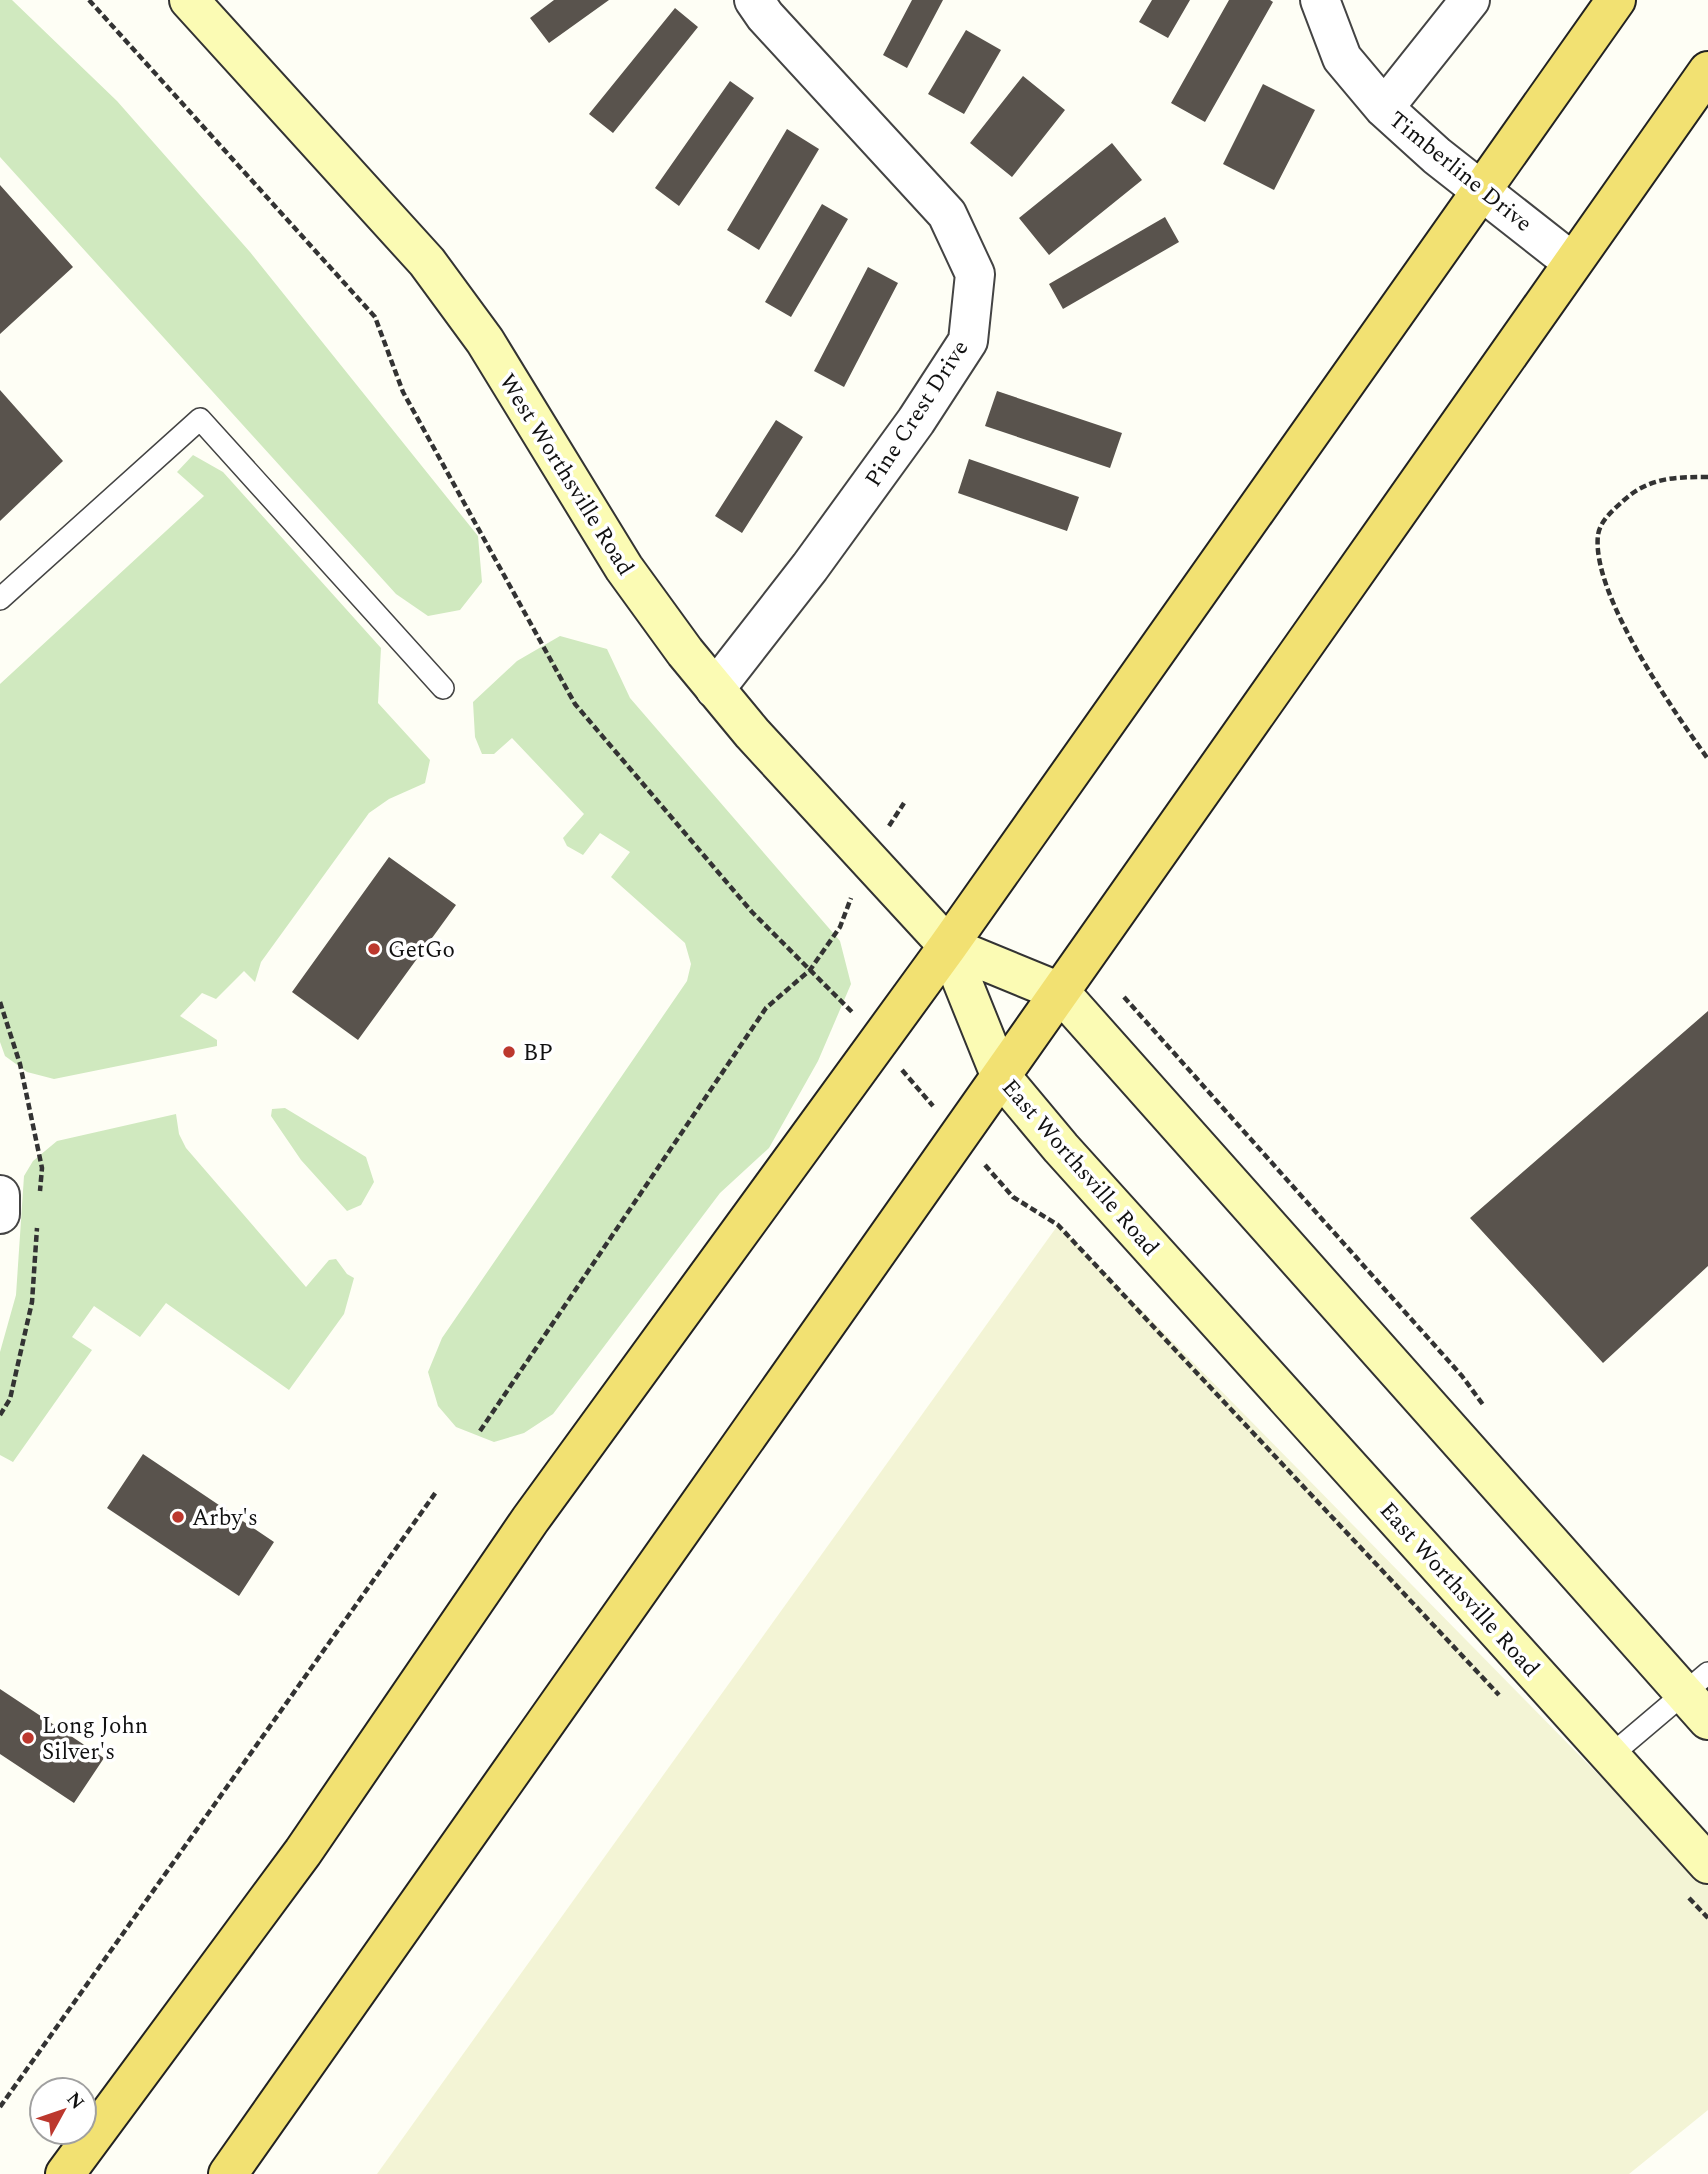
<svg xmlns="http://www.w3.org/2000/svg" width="1708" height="2174" font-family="Spectral,serif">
	<rect width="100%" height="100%" fill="#fefef5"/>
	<path fill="#f3f4d5" d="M1058,1225l650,661v224l-79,64h-1252z"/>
	<path fill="#d0e9bf" d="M0,0h12l105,101 133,151 228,284 4,46 -22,28 -32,6 -32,-22 -396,-437z
		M193,455l30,17 158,176 -3,55 52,57 -5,23 -36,16 -20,14 -108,149 -6,20 -11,-11 -28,28 -14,-6 -22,23 37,24v6l-163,33 -27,-7 -22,-16 -5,-14v-358l204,-188 -27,-24z
		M560,636l47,13 23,49 210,243 11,43 -33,77 -49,87 -49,45 -167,221 -29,19 -30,9 -38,-15 -18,-21 -10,-34 14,-34 245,-357 4,-17 -6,-21 -74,-66 19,-25 -30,-19 -17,22 -16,-9 -4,-8 21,-24 -72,-76 -18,16h-12l-7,-17 -2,-35 44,-41z
		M285,1108l81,49 8,25 -13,23 -14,6 -46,-51 -30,-44 1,-7z
		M176,1114l3,20 7,14 120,139 23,-27 7,-1 11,15 7,4 -10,36 -55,76 -123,-87 -26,34 -46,-31 -22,31 20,13 -79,112 -13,-7v-103l16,-57 8,-119 9,-15 24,-20z"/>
	<path fill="#59534d" d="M554,0h55l-60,43 -19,-25z
		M912,0h31l-36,68 -24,-13z
		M1152,0h38l-22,38 -29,-16z
		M1229,0h41l3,2 -68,120 -34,-19z
		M675,8l23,19 -85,106 -24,-19z
		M966,30l35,20 -37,64 -36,-20z
		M1023,76l42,34 -53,67 -42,-34z
		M730,81l24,17 -75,108 -24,-18z
		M1263,84l52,26 -41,80 -51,-26z
		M787,129l32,20 -60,101 -32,-20z
		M1112,143l30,37 -93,75 -30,-37z
		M0,185l73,82 -73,67z
		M822,204l26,15 -57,98 -26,-15z
		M1165,217l14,25 -116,67 -14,-25z
		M868,267l30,16 -54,104 -30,-16z
		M0,390l63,71 -63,60z
		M997,391l125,42 -12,35 -125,-42z
		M776,420l27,17 -61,96 -27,-17z
		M969,459l110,38 -12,34 -109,-38z
		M389,857l67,48 -98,135 -66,-48z
		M1708,1011v255l-105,97 -133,-145z
		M143,1454l131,88 -35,54 -132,-88z
		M0,1689l104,69 -30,45 -74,-49z"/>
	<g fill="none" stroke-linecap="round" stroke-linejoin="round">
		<g stroke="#444" stroke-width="24">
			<path id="lane" d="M0,599l200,-180 243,269
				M1610,1756l98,-83"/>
		</g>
		<g stroke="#444" stroke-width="42">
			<path id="street" d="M1320,0l22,58 42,50 53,48 135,106
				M1384,108l86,-108
				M715,689l95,-122 106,-146 52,-80 7,-67 -28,-60 -182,-198 -11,-16
				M0,1195v19"/>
		</g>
		<g stroke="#333" stroke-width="42">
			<path id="secondary" d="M189,0l238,262 58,79 139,227 61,84 67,81 196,213 52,129 61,73 647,716
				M948,946l112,46 648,728"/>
		</g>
		<g stroke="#222" stroke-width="42">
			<path id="primary" d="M65,2174l238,-322 227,-332 418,-574 668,-946
				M228,2174l1480,-2103"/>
		</g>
		<path stroke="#333" stroke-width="4.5" stroke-dasharray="7 3.5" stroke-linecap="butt" d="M89,0l286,317 28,75 172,312 177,208 101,101
			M1708,477c-33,0 -59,0 -85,24 -10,9 -23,20 -25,34 -7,59 75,175 110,224
			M889,826l15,-23
			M1124,997l338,379 22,30
			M0,1002l20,62 22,104 -2,23
			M902,1070l31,36
			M985,1165l28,32 45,28 441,470
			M0,1415l10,-16 22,-97 5,-74
			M480,1431l286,-423 44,-38 30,-43 11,-29
			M1689,1898l19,20
			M0,2107l436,-615"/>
		<use href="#lane" stroke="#fff" stroke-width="21"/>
		<use href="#street" stroke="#fff" stroke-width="38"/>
		<use href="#secondary" stroke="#fbfbb4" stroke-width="38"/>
		<use href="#primary" stroke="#f2e172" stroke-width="38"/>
	</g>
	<g fill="#bc382e" stroke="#fff" stroke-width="2.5">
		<circle cx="374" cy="949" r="7"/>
		<circle cx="509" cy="1052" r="7"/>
		<circle cx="178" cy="1517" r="7"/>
		<circle cx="28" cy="1738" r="7"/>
	</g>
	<g text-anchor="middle" stroke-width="7" stroke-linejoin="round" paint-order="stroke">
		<g font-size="23" fill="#111" stroke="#fff">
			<text transform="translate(1461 171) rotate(39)" y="8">Timberline Drive</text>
			<text transform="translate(916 413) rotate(-57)" y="8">Pine Crest Drive</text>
			<text transform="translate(567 474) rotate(58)" y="8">West Worthsville Road</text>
			<text transform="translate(1081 1167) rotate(49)" y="8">East Worthsville Road</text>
			<text transform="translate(1460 1589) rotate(48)" y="8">East Worthsville Road</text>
		</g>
		<g font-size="23" fill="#111" stroke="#fff" text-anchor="start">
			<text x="388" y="957">GetGo</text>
			<text x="523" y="1060">BP</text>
			<text x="192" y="1525">Arby's</text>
			<text x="42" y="1733">Long John<tspan x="42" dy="26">Silver's</tspan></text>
		</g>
	</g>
	<g transform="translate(63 2111) rotate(50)"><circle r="33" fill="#ffffff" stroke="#a0a0a0" stroke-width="2"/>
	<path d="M0-5L12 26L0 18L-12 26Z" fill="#bc382e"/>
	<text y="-10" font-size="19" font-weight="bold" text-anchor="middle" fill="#111111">N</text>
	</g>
</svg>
